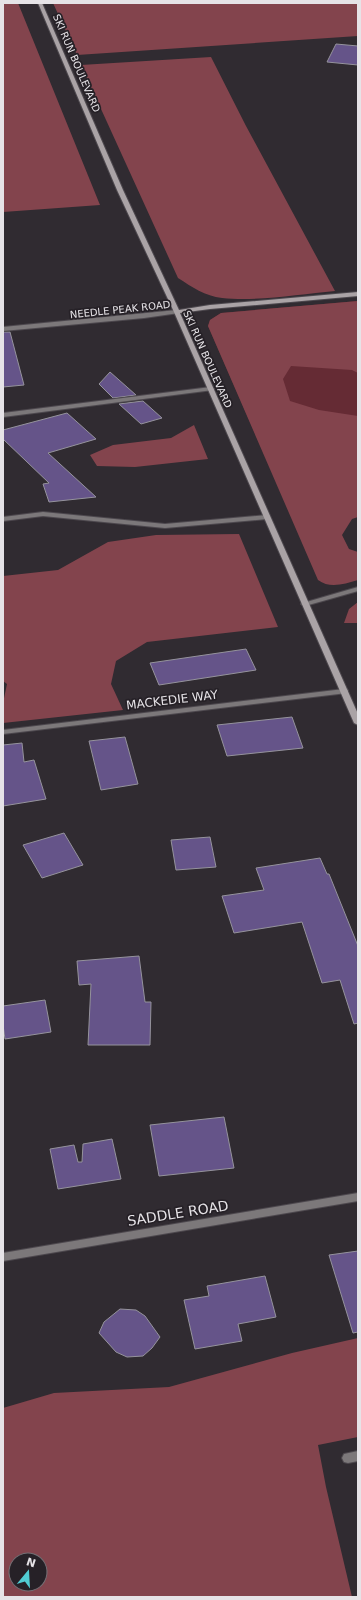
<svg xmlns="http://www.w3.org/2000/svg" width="361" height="1600" font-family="'DejaVu Sans',sans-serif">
	<rect width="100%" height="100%" fill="#302b31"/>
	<path fill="#652b34" d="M358,301v143l-94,10 -56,-128 2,-6 11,-7z"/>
	<path fill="#83444d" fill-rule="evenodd" d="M3,3h15l82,202 -97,7z
		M53,3h305v33l-281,19z
		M211,57l35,69 89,165c-35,3 -78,11 -113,7 -17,-2 -30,-11 -44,-20l-97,-213z
		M358,301v72l-6,-3 -61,-4 -8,13 7,22 29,9 39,6v101l-6,2 -10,16 7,14 9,3v28c-14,4 -28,9 -40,0l-110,-254 2,-6 11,-7z
		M194,425l14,34 -73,8 -38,-1 -7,-11 23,-10 58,-7z
		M239,534l39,93 -131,15 -31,19 -5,23 12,26 -120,13v-20l4,-19 -4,-3v-105l55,-6 50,-28 48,-7z
		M358,602v21h-14l5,-14z
		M358,1338v99l-40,8 8,42 26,110h-349v-189l51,-15 115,-6 123,-34zM16,1560h24v24h-24z"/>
	<path fill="#655489" stroke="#95939c" d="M336,44l22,2v19l-31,-3z
		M3,332h7l14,53 -21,2z
		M110,372l26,23 -23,3 -14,-14z
		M143,401l19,17 -21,6 -22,-20z
		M67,413l29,26 -48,14 48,44 -47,5 -6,-18 6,-1 -46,-44v-9z
		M246,649l10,21 -97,15 -9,-22z
		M292,717l11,31 -76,8 -10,-31z
		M125,737l13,47 -37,6 -12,-49z
		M22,743l2,19 10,-2 12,39 -43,7v-61z
		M64,833l19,32 -41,13 -19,-33z
		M210,837l6,30 -40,3 -5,-30z
		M320,858l7,16h2l29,72v77l-4,1 -14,-44 -18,3 -20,-61 -68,11 -12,-37 42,-6 -8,-22z
		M139,956l6,46h6l-1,43h-62l3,-61 -12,1 -2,-24z
		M45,1000l6,32 -46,7 -2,-14v-19z
		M224,1117l10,51 -75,8 -9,-51z
		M112,1139l9,40 -63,10 -8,-40 24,-4 4,17h4l1,-18z
		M358,1251v81l-5,1 -24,-78z
		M265,1276l11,41 -38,7 4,17 -47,8 -11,-49 25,-4 -2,-10z
		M120,1309l16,1 9,6 15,21 -8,11 -9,8 -16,1 -11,-5 -17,-19 5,-11z"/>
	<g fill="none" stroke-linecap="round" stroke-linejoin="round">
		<g stroke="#4d484e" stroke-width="2">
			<path id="lane" d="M211,387l3,2 -1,1 -210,27v-4z
				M43,512l122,12 102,-9 3,2 -3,2 -102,9 -122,-12 -40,5v-4z"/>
		</g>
		<g stroke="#4d484e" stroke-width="2">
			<path id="street" d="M177,310l3,2 -1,1 -35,5 -141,13v-4z
				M358,587v4l-53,15 -4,-2 2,-1z
				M344,689h3l1,2 -1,2 -344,41v-4z
				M358,1193v8l-355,60v-8z
				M358,1451v10l-10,2 -4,-1 -2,-4 2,-4z"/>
		</g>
		<g stroke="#4d484e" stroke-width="2">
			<path id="secondary" d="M38,3h4l81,187 56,120 31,-5 148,-13v4l-148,13 -30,4 178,401v11l-4,-2 -180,-411 -57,-122z"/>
		</g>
		<use href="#lane" fill="#7c787a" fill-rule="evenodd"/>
		<use href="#street" fill="#7c787a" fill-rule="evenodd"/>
		<use href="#secondary" fill="#aaa3a6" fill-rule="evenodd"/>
	</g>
	<g text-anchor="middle" stroke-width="3.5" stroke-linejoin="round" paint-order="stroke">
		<g font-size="10" fill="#e6e3e7" stroke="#262127">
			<text transform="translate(77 63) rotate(67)" y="4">SKI RUN BOULEVARD</text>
			<text transform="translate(120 309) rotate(-6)" y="4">NEEDLE PEAK ROAD</text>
			<text transform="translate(208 359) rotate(66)" y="4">SKI RUN BOULEVARD</text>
		</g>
		<g font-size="12" fill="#e6e3e7" stroke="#262127">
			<text transform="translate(172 700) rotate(-7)" y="4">MACKEDIE WAY</text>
		</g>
		<g font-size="14" fill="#e6e3e7" stroke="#262127">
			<text transform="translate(178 1213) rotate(-9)" y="5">SADDLE ROAD</text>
		</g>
	</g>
	<rect width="361" height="1600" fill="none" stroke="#e6e3e7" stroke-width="8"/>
	<g transform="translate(28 1572) rotate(18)"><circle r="19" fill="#262127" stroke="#736f74"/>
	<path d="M0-3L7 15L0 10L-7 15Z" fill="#51ccd3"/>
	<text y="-6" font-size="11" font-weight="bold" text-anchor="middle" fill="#e6e3e7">N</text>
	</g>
</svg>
